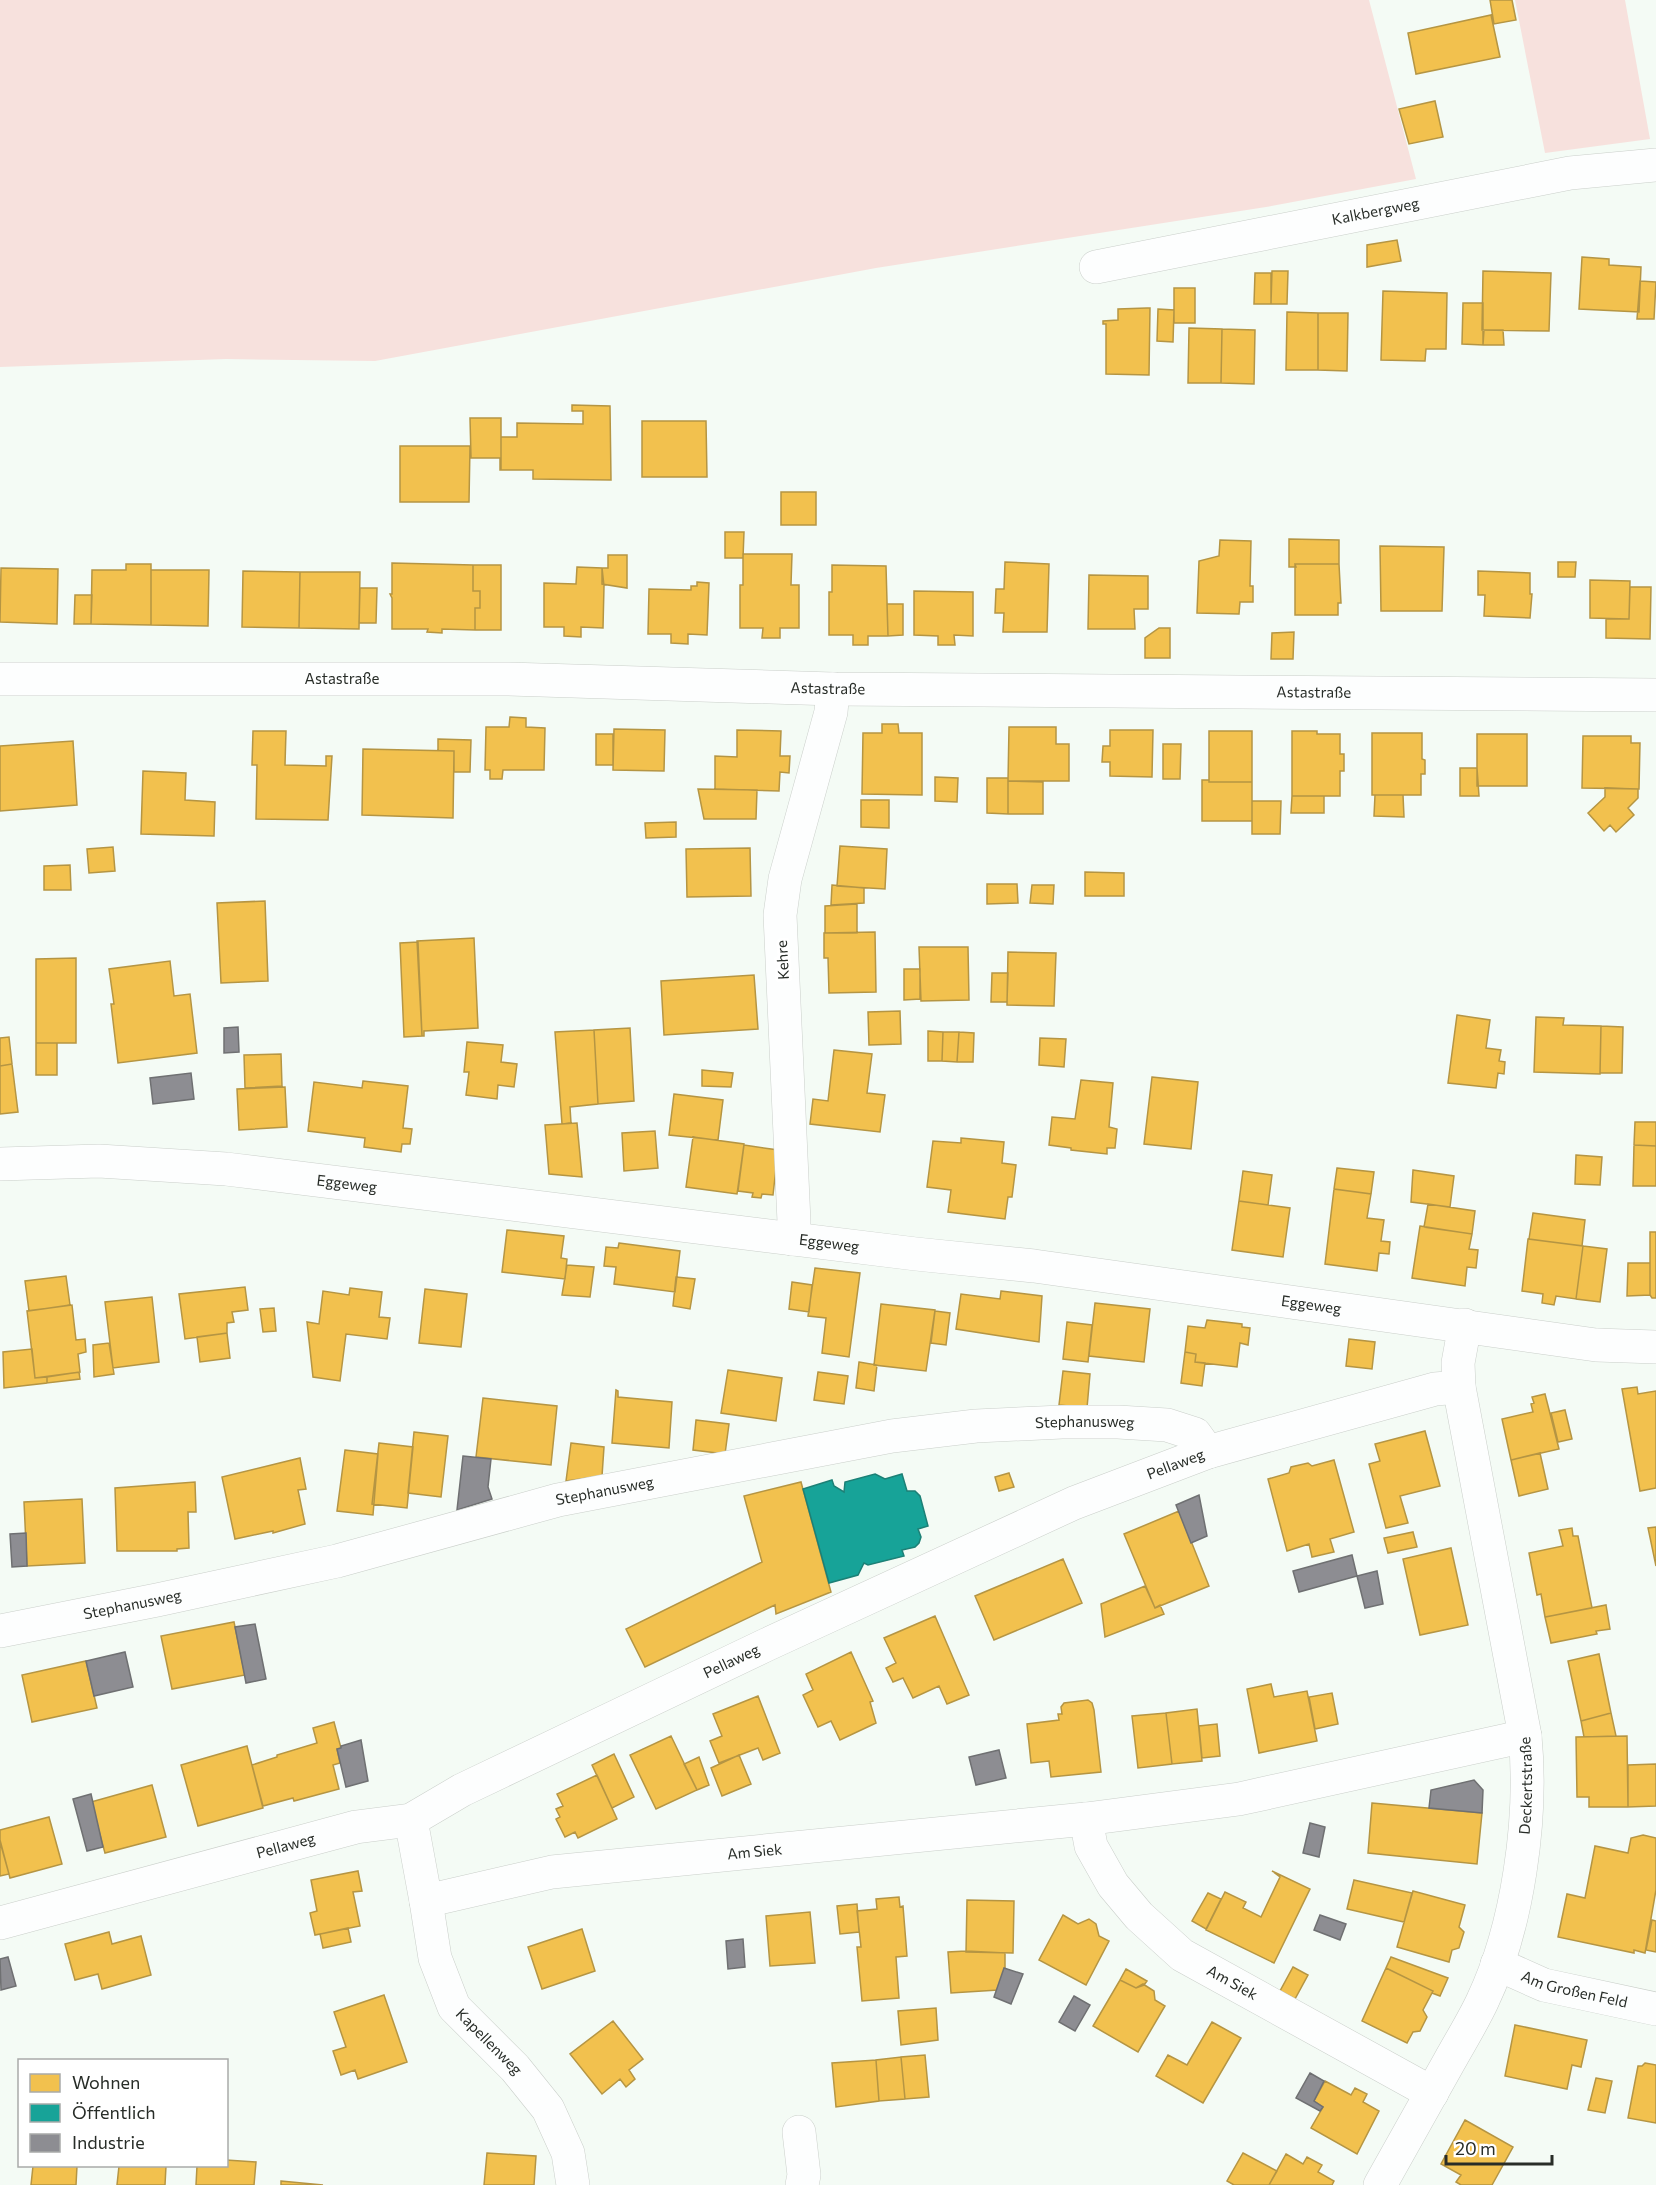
<svg xmlns="http://www.w3.org/2000/svg" width="1656" height="2185" font-family="Commissioner,sans-serif">
	<rect width="100%" height="100%" fill="#f4fbf5"/>
	<path fill="#f7e1dd" d="M0,0h1369l47,179 -150,28 -390,61 -501,93 -149,-2 -226,8z
		M1515,0h110l25,139 -105,14z"/>
	<path fill="#f2c14e" stroke="#b59543" stroke-width="1.5" d="M1490,0h22l4,20 -22,4z
		M1491,15l9,42 -84,17 -8,-41z
		M1435,101l8,36 -34,7 -10,-35z
		M1397,240l4,21 -34,6v-22z
		M1582,257l27,2v6l32,2 -2,45 -60,-3z
		M1272,271h16l-1,33h-16z
		M1483,271l68,2 -2,58 -67,-1z
		M1255,273h16v31h-17z
		M1640,281l16,1 -2,37h-17z
		M1174,288h21v35h-21z
		M1383,291l64,2 -1,56h-20l-1,12 -44,-1z
		M1463,303h20v42l-21,-1z
		M1147,308h3l-1,67 -43,-1v-50h-3v-3l15,-1v-11z
		M1158,309l16,1 -1,32 -16,-1z
		M1287,312l31,1v57h-32z
		M1318,313h30l-1,58 -29,-1z
		M1189,328l33,1 -1,54h-33z
		M1222,329l33,1 -1,54 -33,-1z
		M1484,330h19l1,15h-21z
		M572,405l38,1 1,74 -78,-1v-9h-32v-33h16v-14l66,1v-13h-11z
		M470,418h31v52h2h-3v-12h-29z
		M642,421h64l1,56h-65z
		M400,446h70l-1,56h-69z
		M781,492h35v33h-35z
		M725,532h19l-1,26h-18z
		M1289,539l50,1v24h-44l1,3h-7z
		M1220,540l31,1 -1,45h3v16h-13l-1,12 -42,-1 2,-52 20,-5z
		M1380,546l64,1 -2,64h-61z
		M743,554h49l-1,31h8v43h-19v10h-18l1,-10h-23v-43h3z
		M608,555h19v33l-25,-4v-16h6z
		M1005,562l44,2 -2,68h-44l1,-19h-9l1,-24h8z
		M1558,562h18l-1,15h-17z
		M392,563l81,2v26h7v17h-5v22l-33,-1v4l-15,-1 1,-3h-36v-31l-2,-4h2z
		M126,564h25v61l-60,-1 1,-54h34z
		M1295,564h44l2,39h-3v12h-43z
		M473,565h28v65h-26v-22h5v-17h-7z
		M832,565l54,1 2,70h-20v9h-15v-10h-24v-43h3z
		M577,567l25,1 2,18 -1,42 -22,-1v10l-17,-1v-9h-20v-44l32,1z
		M1,568l57,1 -1,55 -57,-2z
		M151,570h58l-1,56 -57,-1z
		M243,571l57,1 -1,56 -57,-1z
		M1478,571l52,2v21h2l-2,24 -46,-2 1,-21h-7z
		M300,572h60l-1,57 -60,-1z
		M1089,575l59,1v33h-14l1,20h-47z
		M1590,580l40,1 -1,38 -39,-1z
		M697,582l12,1 -2,52 -19,-1v10l-17,-1v-9h-23l1,-45 42,1v-4h6z
		M1630,587h21l-1,52 -44,-1v-19h23z
		M360,588h17l-1,35h-17z
		M914,591l59,1v44l-19,-1 1,10h-17v-9l-24,-1z
		M75,595h17l-1,29h-17z
		M887,604h16v31l-15,1z
		M1159,628h11v30h-25v-20z
		M1294,632l-1,27h-22l1,-26z
		M510,717l16,1v9l19,1 -1,42h-41l-1,9h-12v-9h-5l1,-43h23z
		M882,724h16l1,9h23v62l-60,-1 1,-61h19z
		M1009,727h47v17h13v37h-61z
		M614,729l51,1 -1,41 -51,-1z
		M737,730l44,1 -1,25h10l-1,17 -9,-1 -1,19 -64,-2v-33l22,1z
		M1110,730h43l-1,47 -42,-1v-14h-8l1,-16h7z
		M253,731h33l-1,34 41,1v-10h6l-4,64 -72,-1 1,-54h-5z
		M1209,731h43v51h-43z
		M1292,731h25v3h23v20h4v17h-4v25h-48z
		M1372,733h50v26l3,1v14h-4v21h-49z
		M596,734h17v31h-17z
		M1477,734h50v52h-50z
		M1583,736h48v7h9l-1,46 -57,-1z
		M438,739l33,1 -1,32h-16v-21h-16z
		M73,741l4,64 -77,6v-65z
		M1163,744h18l-1,35h-17z
		M363,749l91,2 -1,67 -91,-3z
		M1460,768h17l2,28h-19z
		M143,771l43,2 -1,27 30,2 -1,34 -73,-2z
		M935,777l23,1 -1,24 -22,-1z
		M987,778h21v36l-21,-1z
		M1202,780h7v2h43v39h-50z
		M1008,781l35,1v32h-35z
		M1605,788l33,1v9l-10,10 6,7 -18,17 -6,-7 -6,6 -16,-18 17,-16z
		M698,789l59,1 -1,29h-52z
		M1375,795h28l1,22 -30,-1z
		M1292,796h32v17h-33z
		M861,800h28v28l-28,-1z
		M1252,801h29l-1,33h-28z
		M676,822v15l-30,1 -1,-15z
		M840,846l47,3 -2,40 -48,-3z
		M113,847l2,24 -26,2 -2,-24z
		M750,848l1,48 -64,1 -1,-48z
		M70,865l1,25h-27v-24z
		M1085,872l39,1v23h-39z
		M987,884h30l1,19 -31,1z
		M832,885l32,3v15l-33,2z
		M1032,885h22l-1,19 -23,-1z
		M265,901l3,80 -47,2 -4,-80z
		M857,904v29h-32v-27z
		M875,932l1,60 -47,1 -1,-35h-4v-25z
		M474,938l4,90 -54,3v5h-2l-5,-95z
		M418,942l4,94 -18,1 -4,-94z
		M919,947h49l1,53 -48,1z
		M1008,952l48,1 -2,53 -47,-1z
		M76,958v85h-40v-84z
		M170,961l4,35 16,-2 7,59 -79,10 -7,-59h3l-5,-35z
		M904,969h16v30l-16,1z
		M992,973h16l-1,29h-16z
		M754,975l4,54 -94,6 -3,-54z
		M900,1011l1,33 -32,1 -1,-33z
		M1457,1015l33,5 -4,28 15,2 -2,11 6,1 -1,12 -6,-1 -2,15 -48,-5z
		M1536,1017l28,1 -1,7 38,1 -1,48 -66,-2z
		M1601,1026l22,1 -1,46h-22z
		M630,1028l4,73 -36,3 -4,-74z
		M594,1030l4,74 -28,3 1,16 -9,1 -7,-92z
		M928,1031l15,1 -1,29h-14z
		M943,1032h16l-2,30 -15,-1z
		M959,1032l15,1 -1,29h-16z
		M9,1037l3,27 -12,2v-28z
		M1040,1038l26,1 -2,28 -25,-2z
		M467,1042l36,3 -2,17 16,2 -3,23 -16,-2 -1,14 -31,-4 3,-23h-5z
		M36,1043h21v32h-21z
		M834,1050l38,4 -5,39 18,2 -5,37 -70,-8 3,-25 15,2z
		M281,1054l1,32 -37,2 -1,-33z
		M12,1064l6,48 -18,2v-48z
		M702,1070l31,3 -2,14 -29,-1z
		M1152,1077l46,5 -7,67 -47,-5z
		M1081,1080l32,3 -4,44 8,2 -2,19h-8v6l-36,-4v-2l-22,-3 3,-28 23,2z
		M363,1081l45,5 -5,42 9,1 -2,15h-8l-1,8 -37,-5 1,-9 -57,-7 6,-49 48,6z
		M285,1087l2,40 -48,3 -2,-41z
		M674,1094l49,6 -5,40 -49,-5z
		M1635,1122h21v24l-22,-1z
		M577,1123l5,54 -33,-3 -4,-49z
		M655,1131l3,37 -34,3 -2,-38z
		M693,1137l51,7 -7,50 -51,-7z
		M961,1138l43,4 -2,21 14,2 -4,32h-4l-3,22 -57,-7 3,-22 -24,-3 6,-46 28,2z
		M744,1145l34,5 -5,45 -11,-1 -1,4 -9,-1 1,-4 -15,-2z
		M1634,1145l22,1v40h-23z
		M1576,1155l26,2 -2,28 -25,-1z
		M1337,1168l37,4 -3,22 -37,-5z
		M1413,1170l41,6 -4,31 -39,-5z
		M1243,1171l29,4 -4,30 -29,-4z
		M1334,1189l37,5 -4,24 17,2 -3,21 9,1 -1,12 -10,-1 -2,18 -52,-7z
		M1239,1201l51,7 -7,49 -51,-7z
		M1428,1204l47,7 -3,23 -48,-7z
		M1533,1213l52,7 -3,26 -53,-7z
		M1420,1226l52,8 -3,15 9,1 -2,18 -9,-1 -2,19 -53,-8z
		M507,1230l57,6 -3,22 6,1 -2,20 -63,-7z
		M1650,1232h6v66h-4l-2,-3z
		M1528,1239l55,7 -7,53 -20,-3 -2,9 -12,-2 1,-9 -21,-3z
		M619,1243l61,8 -5,41 -61,-8 2,-17 -12,-1 2,-19 12,1z
		M1583,1246l24,3 -7,53 -24,-3z
		M1628,1263h22v32l-23,1z
		M567,1265l27,2 -4,30 -28,-2z
		M815,1268l45,5 -11,84 -27,-4 4,-35 -18,-2z
		M66,1276l4,29 -41,6 -4,-30z
		M676,1277l19,2 -5,30 -17,-3z
		M792,1282l20,3 -3,27 -20,-3z
		M245,1287l3,23 -16,2 2,10 -7,1v10l-42,6 -6,-45z
		M350,1288l32,4 -3,25 11,1 -3,21 -41,-5 -6,47 -27,-4 -6,-55 12,2 4,-33 26,4z
		M425,1289l42,5 -6,53 -42,-4z
		M1001,1291l41,5 -3,46 -83,-13 5,-35 39,5z
		M152,1297l7,65 -46,6 -8,-66z
		M1095,1303l55,6 -6,53 -55,-6z
		M881,1304l54,6 -9,61 -52,-6z
		M72,1305l4,35 9,-1 1,13 -8,2 2,18 -45,6 -8,-67z
		M274,1308l2,23 -13,1 -3,-23z
		M935,1311l15,2 -4,32 -15,-2z
		M1207,1320l35,4v3l8,1 -2,17 -8,-2 -3,24 -42,-5 1,-8 -11,-2 3,-26 17,2z
		M1067,1322l25,3 -4,37 -25,-3z
		M227,1333l3,25 -30,4 -3,-25z
		M1349,1339l26,3 -3,27 -26,-3z
		M109,1343l5,31 -20,3 -1,-32z
		M32,1349l3,29 12,-1v6l-43,5 -1,-36z
		M1185,1352l11,2 -1,8 10,1 -3,23 -21,-3z
		M859,1362l18,3 -3,26 -18,-3z
		M728,1370l54,8 -6,43 -55,-8z
		M1063,1371l27,3 -3,34 -28,-3z
		M79,1372l1,7 -33,4v-6z
		M818,1372l30,4 -4,28 -30,-4z
		M1637,1387l1,7 18,-3v97l-16,3 -18,-102z
		M616,1390l2,1v6l54,5 -3,46 -57,-5z
		M1545,1394l14,55 -48,11 -9,-41 31,-7 -2,-8 3,-1 -2,-6z
		M483,1398l74,8 -6,59 -75,-8z
		M1565,1410l7,29 -14,3 -7,-29z
		M696,1420l33,4 -4,30 -32,-4z
		M1425,1431l15,55 -40,10 8,27 -22,5 -17,-64 11,-3 -5,-17z
		M414,1432l34,4 -7,61 -33,-4z
		M379,1443l34,4 -6,61 -35,-4z
		M571,1443l33,4 -2,29 -36,5z
		M345,1450l33,4 -5,61 -36,-4z
		M1540,1453l8,36 -29,7 -8,-36z
		M300,1458l6,31 -8,1 7,34 -32,9v-2l-38,8 -13,-62z
		M1334,1460l20,72 -24,7 4,13 -22,5 -3,-13 -22,7 -19,-72 21,-6 2,-6 17,-4 4,3z
		M1009,1473l5,14 -15,4 -4,-14z
		M195,1482l1,30h-8l1,36 -12,1v2h-60l-2,-63z
		M801,1482l30,110 -55,22 -1,-9 -130,62 -19,-38 136,-67 -18,-66z
		M82,1499l3,64 -58,3 -3,-64z
		M1179,1511l30,75 -54,22 -31,-74z
		M1656,1527v39l-8,-38z
		M1572,1528l1,8h5l14,72 -47,9 -4,-23 -4,1 -8,-42 34,-7 -4,-16z
		M1413,1532l4,15 -29,6 -4,-15z
		M1451,1548l17,77 -48,10 -17,-76z
		M1063,1559l19,44 -88,37 -19,-44z
		M1145,1586l10,22 5,-3 4,9 -59,23 -4,-33z
		M1606,1605l4,24 -14,2 1,3 -46,9 -6,-26z
		M935,1616l34,79 -22,9 -8,-18 -26,12 -10,-20 -10,4 -7,-14 10,-5 -12,-25z
		M234,1622l11,53 -73,14 -11,-53z
		M851,1652l22,49 -3,1 6,21 -36,17 -9,-19 -13,6 -15,-32 10,-5 -7,-16z
		M1599,1654l12,59 -30,8 -13,-60z
		M86,1661l11,47 -65,14 -10,-47z
		M1271,1684l3,13 33,-6 10,50 -58,12 -12,-64z
		M1332,1693l6,31 -23,5 -6,-32z
		M758,1696l22,57 -17,7 -5,-12 -39,15 -9,-22 12,-5 -9,-22z
		M1088,1700l4,3 2,7 7,62 -50,5 -2,-16 -18,2 -4,-39 32,-4 -1,-6h4l-1,-7 3,-4z
		M1197,1709l5,52 -30,3 -6,-51z
		M1166,1713l6,51 -34,4 -6,-52z
		M1611,1713l5,23 -32,1 -3,-16z
		M334,1722l7,26 -4,1 3,14 -7,2 6,24 -45,12 -1,-3 -30,8 -11,-41 25,-8v-2l40,-12 -4,-15z
		M1217,1724l3,32 -18,2 -3,-32z
		M671,1736l26,54 -41,19 -26,-54z
		M1627,1736l1,71h-39v-10h-12l-1,-60z
		M247,1746l16,62 -65,18 -17,-61z
		M614,1754l20,43 -22,11 -20,-43z
		M739,1755l12,29 -29,12 -11,-28z
		M699,1757l10,28 -12,5 -13,-26z
		M1656,1764v42l-28,1v-42z
		M597,1775l20,44 -39,19 -3,-6 -10,5 -9,-18 4,-2 -4,-8 7,-3 -6,-12z
		M152,1785l14,52 -61,16 -14,-51z
		M1372,1803l110,10 -5,51 -109,-11z
		M49,1817l13,47 -52,14 -10,-38v-10z
		M1643,1835l13,3v52l-11,63 -11,-3v3l-76,-16 9,-43 18,4 10,-52 33,7 3,-15z
		M0,1842l9,32 -9,2z
		M358,1871l4,20 -9,1 7,34 -45,9 -5,-22 7,-2 -6,-31z
		M1272,1871l38,18 -36,74 -68,-33 19,-38 21,10 -3,6 18,9 19,-40z
		M1354,1880l58,13 -8,29 -57,-13z
		M1413,1891l52,14 -6,22 5,5 -5,16 -7,2 -3,12 -52,-15z
		M1208,1893l13,6 -15,30 -14,-8z
		M899,1897l1,10 3,-1 4,50 -11,1 3,41 -37,3 -5,-54h4l-4,-36 20,-2 -1,-10z
		M967,1900l47,1 -1,52 -47,-1z
		M857,1904l2,28 -19,2 -3,-28z
		M810,1912l5,51 -45,3 -4,-50z
		M1063,1915l15,9 11,-5 7,5 3,12 10,5 -23,44 -47,-25z
		M1652,1920l4,1v31l-10,-2z
		M348,1928l3,14 -28,6 -3,-14z
		M582,1929l13,42 -53,18 -14,-42z
		M109,1932l3,12 29,-8 10,39 -49,14 -4,-15 -23,6 -10,-36z
		M966,1951l39,2v18l-7,19 -47,3 -3,-41z
		M1391,1957l57,21 -8,18 -8,-3 1,-2 -47,-23z
		M1293,1967l15,8 -13,24 -15,-8z
		M1386,1968l47,23 -10,19 4,7 -7,14 -7,1 -6,11 -45,-22z
		M1126,1969l21,12 -3,4 -8,3 -16,-8z
		M1120,1980l16,8 7,-4 11,7 1,9 10,6 -27,46 -45,-26z
		M384,1995l23,67 -49,17 -3,-9 -14,5 -8,-24 13,-4 -12,-35z
		M936,2008l2,32 -37,5 -3,-34z
		M613,2021l30,38 -14,11 6,9 -9,8 -6,-8 -18,15 -32,-40z
		M1212,2022l29,16 -38,65 -47,-27 12,-21 19,10z
		M1515,2025l72,15 -6,27 -9,-2 -5,24 -62,-13z
		M925,2055l4,42 -24,2 -4,-42z
		M901,2057l4,42 -26,2 -3,-41z
		M876,2060l3,41 -43,6 -4,-44z
		M1645,2063l11,2v58l-28,-5 10,-52h4z
		M1596,2078l16,3 -7,32 -17,-3z
		M1325,2081l26,14 4,-7 12,6 -4,8 16,9 -22,43 -46,-26 12,-21 -9,-6z
		M1465,2120l48,27 -21,38h-31l-5,-3 5,-7 -20,-11z
		M487,2153l49,3 -2,29h-50z
		M1243,2153l34,18 -8,14h-35l-7,-4z
		M1286,2154l17,10 4,-7 15,8 -4,7 16,9 -2,4h-63z
		M226,2160l30,2 -2,23h-58l1,-19h29z
		M33,2166h44l-1,19h-45z
		M119,2166h47l-1,19h-48z
		M281,2181l42,4h-42z"/>
	<path fill="#17a398" stroke="#1c8076" stroke-width="1.5" d="M875,1474l10,5 17,-5 5,17h8l5,5 8,30 -10,3 3,8 -2,6 -4,4 -13,3 2,6 -36,9 -4,-2 -6,12 -29,8 -26,-94 29,-9 2,6 10,6 1,-10z"/>
	<path fill="#8d8d92" stroke="#6f7072" stroke-width="1.5" d="M238,1027l1,25 -15,1v-25z
		M191,1073l3,26 -41,5 -3,-26z
		M463,1456l28,3 -3,28 4,12 -35,11z
		M1199,1495l8,41 -16,7 -15,-38z
		M26,1533l1,33 -15,1 -2,-33z
		M1352,1555l5,21 -58,16 -6,-21z
		M1377,1571l6,33 -18,4 -8,-32z
		M255,1624l11,55 -20,4 -11,-56z
		M125,1652l8,35 -39,9 -8,-35z
		M361,1740l7,41 -22,6 -9,-38 4,-1v-2z
		M999,1750l7,28 -30,7 -7,-28z
		M1474,1780l9,10 -1,23 -53,-5 2,-18z
		M91,1794l12,53 -16,4 -14,-52z
		M1310,1823l15,4 -6,30 -16,-4z
		M1320,1915l26,9 -6,16 -26,-10z
		M743,1939l2,28 -17,2 -2,-28z
		M8,1957l8,29 -15,4 -1,-31z
		M1004,1968l19,6 -12,30 -17,-7z
		M1074,1996l16,9 -15,26 -16,-9z
		M1310,2073l14,8 -10,20 9,6 -3,4 -24,-13z"/>
	<g fill="none" stroke-linecap="round" stroke-linejoin="round">
		<g stroke="#cacfca" stroke-width="34">
			<g id="minor">
				<path id="s1" d="M1096,267l474,-94 86,-8"/>
				<path id="s2" d="M0,679h508l325,10 823,6"/>
				<path id="s3" d="M0,1164l99,-3 127,8 690,85 118,12 562,79 60,2"/>
				<path d="M792,1239l2,-17 -14,-307 5,-36 46,-167 2,-23"/>
				<path id="s4" d="M0,1631l157,-31 180,-39 221,-61 334,-64 84,-10 86,-4h56l49,3 28,9 13,18"/>
				<path id="s5" d="M1086,1819l5,27 22,39 26,31 43,39 250,138"/>
				<path id="s6" d="M411,1820l15,81 9,57 19,49 61,61 33,41 20,44 5,32"/>
				<path id="s7" d="M426,1901l126,-29 534,-53 153,-20 286,-63"/>
				<path id="s8" d="M0,1923l356,-96 55,-7 51,-30 306,-146 306,-141 134,-51 227,-63 24,-2"/>
				<path id="s9" d="M1497,1964l47,21 112,24"/>
				<path d="M799,2132l5,43 -2,10"/>
				<path id="s10" d="M1380,2185c23,-41 46,-82 69,-123 11,-20 23,-39 33,-60 36,-75 51,-184 43,-266l-66,-349 -1,-24 7,-38"/>
			</g>
		</g>
		<use href="#minor" stroke="#fdfefe" stroke-width="33"/>
	</g>
	<g text-anchor="middle" stroke-width="6" stroke-linejoin="round" paint-order="stroke">
		<g font-size="15" fill="#282d28" stroke="#fff">
			<text dy="5" stroke="none"><textPath href="#s1" startOffset="285">Kalkbergweg</textPath></text>
			<text dy="5" stroke="none"><textPath href="#s2" startOffset="342">Astastraße</textPath></text>
			<text dy="5" stroke="none"><textPath href="#s2" startOffset="828">Astastraße</textPath></text>
			<text dy="5" stroke="none"><textPath href="#s2" startOffset="1314">Astastraße</textPath></text>
			<text transform="translate(783 960) rotate(-93)" y="5">Kehre</text>
			<text dy="5" stroke="none"><textPath href="#s3" startOffset="348">Eggeweg</textPath></text>
			<text dy="5" stroke="none"><textPath href="#s3" startOffset="834">Eggeweg</textPath></text>
			<text dy="5" stroke="none"><textPath href="#s3" startOffset="1320">Eggeweg</textPath></text>
			<text dy="5" stroke="none"><textPath href="#s4" startOffset="1107">Stephanusweg</textPath></text>
			<text dy="5" stroke="none"><textPath href="#s8" startOffset="1268">Pellaweg</textPath></text>
			<text dy="5" stroke="none"><textPath href="#s4" startOffset="621">Stephanusweg</textPath></text>
			<text dy="5" stroke="none"><textPath href="#s4" startOffset="135">Stephanusweg</textPath></text>
			<text dy="5" stroke="none"><textPath href="#s8" startOffset="782">Pellaweg</textPath></text>
			<text dy="5" stroke="none"><textPath href="#s10" startOffset="432">Deckertstraße</textPath></text>
			<text dy="5" stroke="none"><textPath href="#s8" startOffset="296">Pellaweg</textPath></text>
			<text dy="5" stroke="none"><textPath href="#s7" startOffset="333">Am Siek</textPath></text>
			<text dy="5" stroke="none"><textPath href="#s5" startOffset="228">Am Siek</textPath></text>
			<text dy="5" stroke="none"><textPath href="#s9" startOffset="82">Am Großen Feld</textPath></text>
			<text dy="5" stroke="none"><textPath href="#s6" startOffset="242">Kapellenweg</textPath></text>
		</g>
	</g>
	<rect x="18" y="2059" width="210" height="108" fill="#ffffff" stroke="#a9aba9" stroke-width="1.5"/>
	<rect x="30" y="2074" width="30" height="18" fill="#f2c14e" stroke="#a9aba9" stroke-width="1.5"/>
	<text x="72" y="2089" font-size="18" fill="#282d28">Wohnen</text>
	<rect x="30" y="2104" width="30" height="18" fill="#17a398" stroke="#a9aba9" stroke-width="1.5"/>
	<text x="72" y="2119" font-size="18" fill="#282d28">Öffentlich</text>
	<rect x="30" y="2134" width="30" height="18" fill="#8d8d92" stroke="#a9aba9" stroke-width="1.5"/>
	<text x="72" y="2149" font-size="18" fill="#282d28">Industrie</text>
	<path d="M1446 2155v9h106v-9" fill="none" stroke="#282d28" stroke-width="3"/>
	<text x="1455" y="2155" font-size="18" fill="#282d28" stroke="#ffffff" stroke-width="4.5" paint-order="stroke">20 m</text>
</svg>
